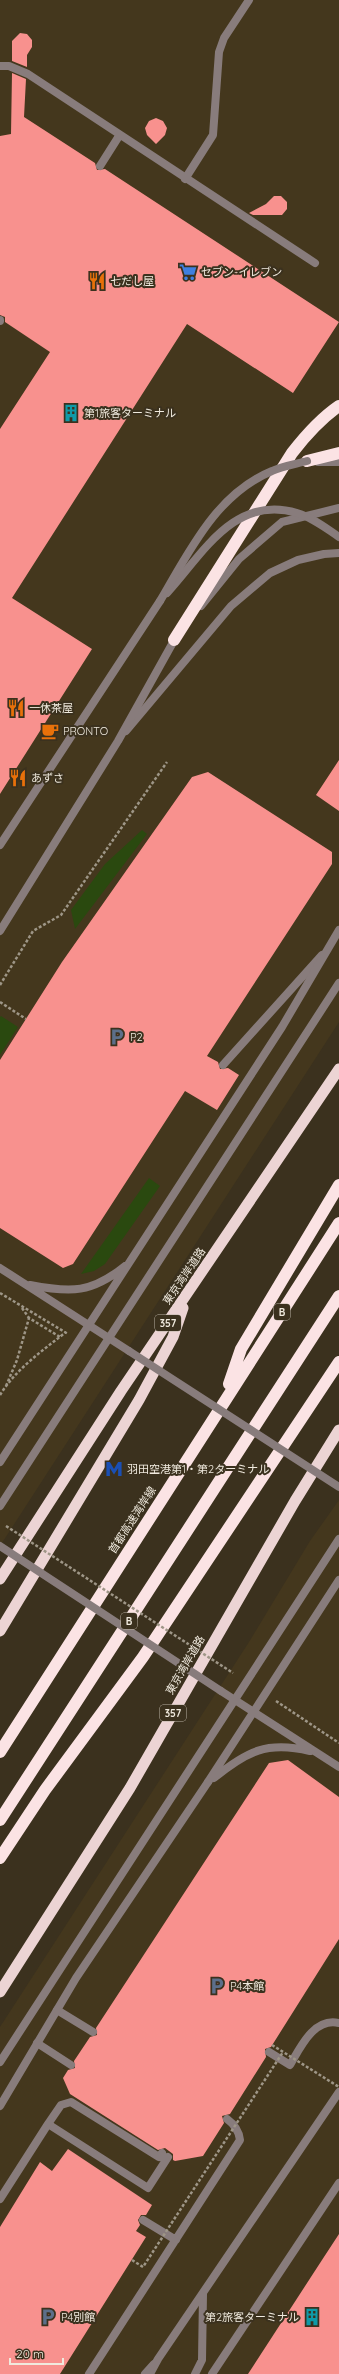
<svg xmlns="http://www.w3.org/2000/svg" width="339" height="2374" font-family="Quicksand,'Noto Sans JP',sans-serif">
	<rect width="100%" height="100%" fill="#3b311e"/>
	<path fill="#44371d" d="M0,0h339v1022l-339,524z
		M339,1500v874h-339v-347l249,-385 61,-101z"/>
	<path fill="#2a490f" d="M142,830l5,4 -72,95 -4,-19 34,-46z
		M1,1016l17,11 -18,28v-38z
		M149,1178l11,8 -55,78 -11,7 -13,3z"/>
	<path fill="#f8918e" d="M20,33l7,1 5,6v7l-5,8v12l-15,-6v-20z
		M12,73l14,6 -2,38 71,46 2,7 8,-1 234,153 -46,71 -106,-69 -175,274 80,51 -92,145v-365l50,-77 -45,-30v-5l-5,-2v-179l11,-2z
		M156,118l7,3 4,7 -2,7 -9,9 -9,-9 -2,-7 4,-7z
		M274,196h7l6,6v7l-5,6h-29l-4,-2 17,-9z
		M339,760v51l-23,-16z
		M208,772l124,80v12l-125,192 11,6 2,7 8,-1 11,7 -22,35 -32,-19 -112,173 -10,4 -63,-40v-168l62,-98 130,-185z
		M288,1760l51,37v142l-68,108 -6,2 1,8 -36,57 -8,2 2,7 -21,33 -28,5 -2,-1v-6l-8,-6 -7,2 -88,-56 -7,-16 5,-8 7,-2 -1,-7 16,-24 7,-2 -1,-7 173,-265z
		M68,2149l84,56 -6,10h-5l-3,5 2,5 -4,6 10,6 -86,137h-60v-147l40,-65 12,9z
		M339,2234v140h-91l74,-114z"/>
	<g fill="none" stroke-linecap="round" stroke-linejoin="round">
		<path stroke="#9e9687" stroke-width="2.5" stroke-dasharray="3 2" stroke-linecap="butt" d="M0,985l33,-54 28,-16 106,-153
			M0,1002l26,17
			M0,1293l68,41
			M22,1308l7,10
			M276,1701l63,42"/>
		<path stroke="#887c7c" stroke-width="8" d="M0,66h9l19,8 287,189
			M100,166l19,-30
			M185,179l28,-44 6,-83 5,-14 25,-38
			M0,321v-1
			M223,1065l99,-110
			M57,2010l36,22
			M37,2043l34,22
			M269,2052l21,13c10,-17 24,-48 49,-42
			M162,2153l-3,4 -88,-55 -10,3 -13,19 100,64 20,-31
			M0,2199l48,-75
			M143,2220l33,20
			M89,2374l151,-234c-1,-9 -6,-16 -13,-21
			M195,2374l7,-14 1,-66"/>
		<path stroke="#887c7c" stroke-width="8" d="M126,731l105,-125 39,-33 28,-13 26,-6 15,-1
			M0,1268l129,83
			M30,1285c41,8 62,8 95,-19
			M0,1462l282,-435 57,-97
			M221,1691l118,76
			M214,1778c33,-27 53,-37 96,-27
			M208,1782l131,-202
			M145,2374l9,-10"/>
		<path stroke="#887c7c" stroke-width="8" d="M318,462h21
			M201,606l38,-47 43,-37 57,-14
			M0,845l160,-244
			M0,931l118,-190 58,-104
			M0,1506l339,-523
			M0,2062l339,-523
			M0,2106l76,-128 132,-196
			M150,2374l8,-15 181,-267
			M212,2374l127,-191"/>
		<path stroke="#ecd4d4" stroke-width="11" d="M0,1579l121,-188 218,-322
			M0,1631l139,-231 34,-63 10,-29
			M0,1992l130,-204 165,-287 44,-71"/>
		<path stroke="#fbe3e4" stroke-width="12" d="M307,461l32,-8
			M174,640l118,-187c14,-18 28,-34 47,-47
			M229,1384l12,-35 98,-164
			M0,1752l339,-529
			M0,1820l339,-524
			M0,1858l45,-68 98,-133 196,-295"/>
		<path stroke="#9e9687" stroke-width="2.5" stroke-dasharray="3 2" stroke-linecap="butt" d="M6,1386l11,-26 12,-42 31,19
			M0,1395c16,-26 42,-44 66,-63
			M6,1526l227,147
			M272,2045l67,42
			M132,2260l11,7 140,-215"/>
		<path stroke="#887c7c" stroke-width="8" d="M167,593c35,-38 67,-99 130,-80 14,4 29,15 42,24
			M129,1351l210,136
			M0,1546l221,145"/>
		<path stroke="#887c7c" stroke-width="8" d="M160,601c29,-49 56,-107 112,-130 10,-5 24,-7 35,-10"/>
	</g>
	<defs>
		<g id="supermarket-bare" transform="scale(1.38)"><path d="M-6-5.5h2.5l.6 2H6L4.5 2H-2.5L-4.4-4H-6ZM-1.5 3.2a1.3 1.3 0 1 0 .1 0ZM3 3.2a1.3 1.3 0 1 0 .1 0Z" fill="#3f7fe0" stroke="#3b311e" stroke-width="2.5" paint-order="stroke"/></g>
		<g id="restaurant-bare" transform="scale(1.38)"><path d="M-5-6h1v4h1v-4h1v4h1v-4h1v5L-1.5 .5V6h-2V.5L-5-1ZM5-6V6H3V1.5H1.5Q1.5-4 5-6Z" fill="#e8710a" stroke="#3b311e" stroke-width="2.5" paint-order="stroke"/></g>
		<g id="building-bare" transform="scale(1.38)"><path d="M-4-6H4V6H1V3H-1V6H-4ZM-2.5-4.3h1.7v1.8h-1.7ZM.8-4.3h1.7v1.8H.8ZM-2.5-1h1.7V.8h-1.7ZM.8-1h1.7V.8H.8Z" fill="#0f9aa8" stroke="#3b311e" stroke-width="2.5" paint-order="stroke"/></g>
		<g id="cafe-bare" transform="scale(1.38)"><path d="M-5.5-4.5H6V0H3Q3 3.5 0 3.5H-2.5Q-5.5 3.5-5.5 0ZM3-3.2v2h1.7v-2ZM-6 4.5H4V6H-6Z" fill="#e8710a" stroke="#3b311e" stroke-width="2.5" paint-order="stroke"/></g>
		<g id="parking-bare" transform="scale(1.38)"><path d="M-3.5-5.5H1a3.5 3.5 0 0 1 0 7H-1V5.5H-3.5ZM-1-3.4V-.6H.8a1.4 1.4 0 0 0 0-2.8Z" fill="#5c6f8a" stroke="#3b311e" stroke-width="2.5" paint-order="stroke"/></g>
		<g id="metro-bare" transform="scale(1.38)"><path d="M-5.5 5V-5H-3L0 0L3-5H5.5V5H3V-.5L0 4L-3-.5V5Z" fill="#1a4fb4" stroke="#3b311e" stroke-width="2.5" paint-order="stroke"/></g>
	</defs>
	<g fill-rule="evenodd">
		<use href="#supermarket-bare" x="188" y="272"/>
		<use href="#restaurant-bare" x="97" y="281"/>
		<use href="#building-bare" x="71" y="413"/>
		<use href="#restaurant-bare" x="16" y="708"/>
		<use href="#cafe-bare" x="50" y="731"/>
		<use href="#restaurant-bare" x="18" y="778"/>
		<use href="#parking-bare" x="117" y="1037"/>
		<use href="#metro-bare" x="114" y="1469"/>
		<use href="#parking-bare" x="217" y="1986"/>
		<use href="#parking-bare" x="48" y="2317"/>
		<use href="#building-bare" x="312" y="2317"/>
	</g>
	<g text-anchor="middle" stroke-width="4" stroke-linejoin="round" paint-order="stroke">
		<g fill="#3b311e" stroke="#bab2a4" stroke-width="1">
			<rect x="274" y="1304" width="16" height="16" rx="3"/>
			<rect x="155" y="1315" width="26" height="16" rx="3"/>
			<rect x="121" y="1613" width="16" height="16" rx="3"/>
			<rect x="160" y="1705" width="26" height="16" rx="3"/>
		</g>
		<g font-size="10" font-weight="bold" fill="#f0eade">
			<text x="282" y="1316">B</text>
			<text x="168" y="1327">357</text>
			<text x="129" y="1625">B</text>
			<text x="173" y="1717">357</text>
		</g>
		<g font-size="11" fill="#f0eade" stroke="#3b311e" text-anchor="start">
			<text x="201" y="276">セブン-イレブン</text>
			<text x="110" y="285">七だし屋</text>
			<text x="84" y="417">第1旅客ターミナル</text>
			<text x="29" y="712">一休茶屋</text>
			<text x="63" y="735">PRONTO</text>
			<text x="31" y="782">あずさ</text>
			<text x="130" y="1041">P2</text>
			<text x="127" y="1473">羽田空港第1・第2ターミナル</text>
			<text x="230" y="1990">P4本館</text>
			<text x="61" y="2321">P4別館</text>
			<text x="299" y="2321" text-anchor="end">第2旅客ターミナル</text>
		</g>
		<g font-size="11" fill="#f0eade" stroke="#3b311e">
			<text transform="translate(184 1276) rotate(-56)" y="4">東京湾岸道路</text>
			<text transform="translate(132 1520) rotate(-57)" y="4">首都高速湾岸線</text>
			<text transform="translate(185 1665) rotate(-60)" y="4">東京湾岸道路</text>
		</g>
	</g>
	<path d="M10 2358v6h53v-6" fill="none" stroke="#f0eade" stroke-width="2"/>
	<text x="16" y="2358" font-size="12" fill="#f0eade" stroke="#3b311e" stroke-width="3" paint-order="stroke">20 m</text>
</svg>
